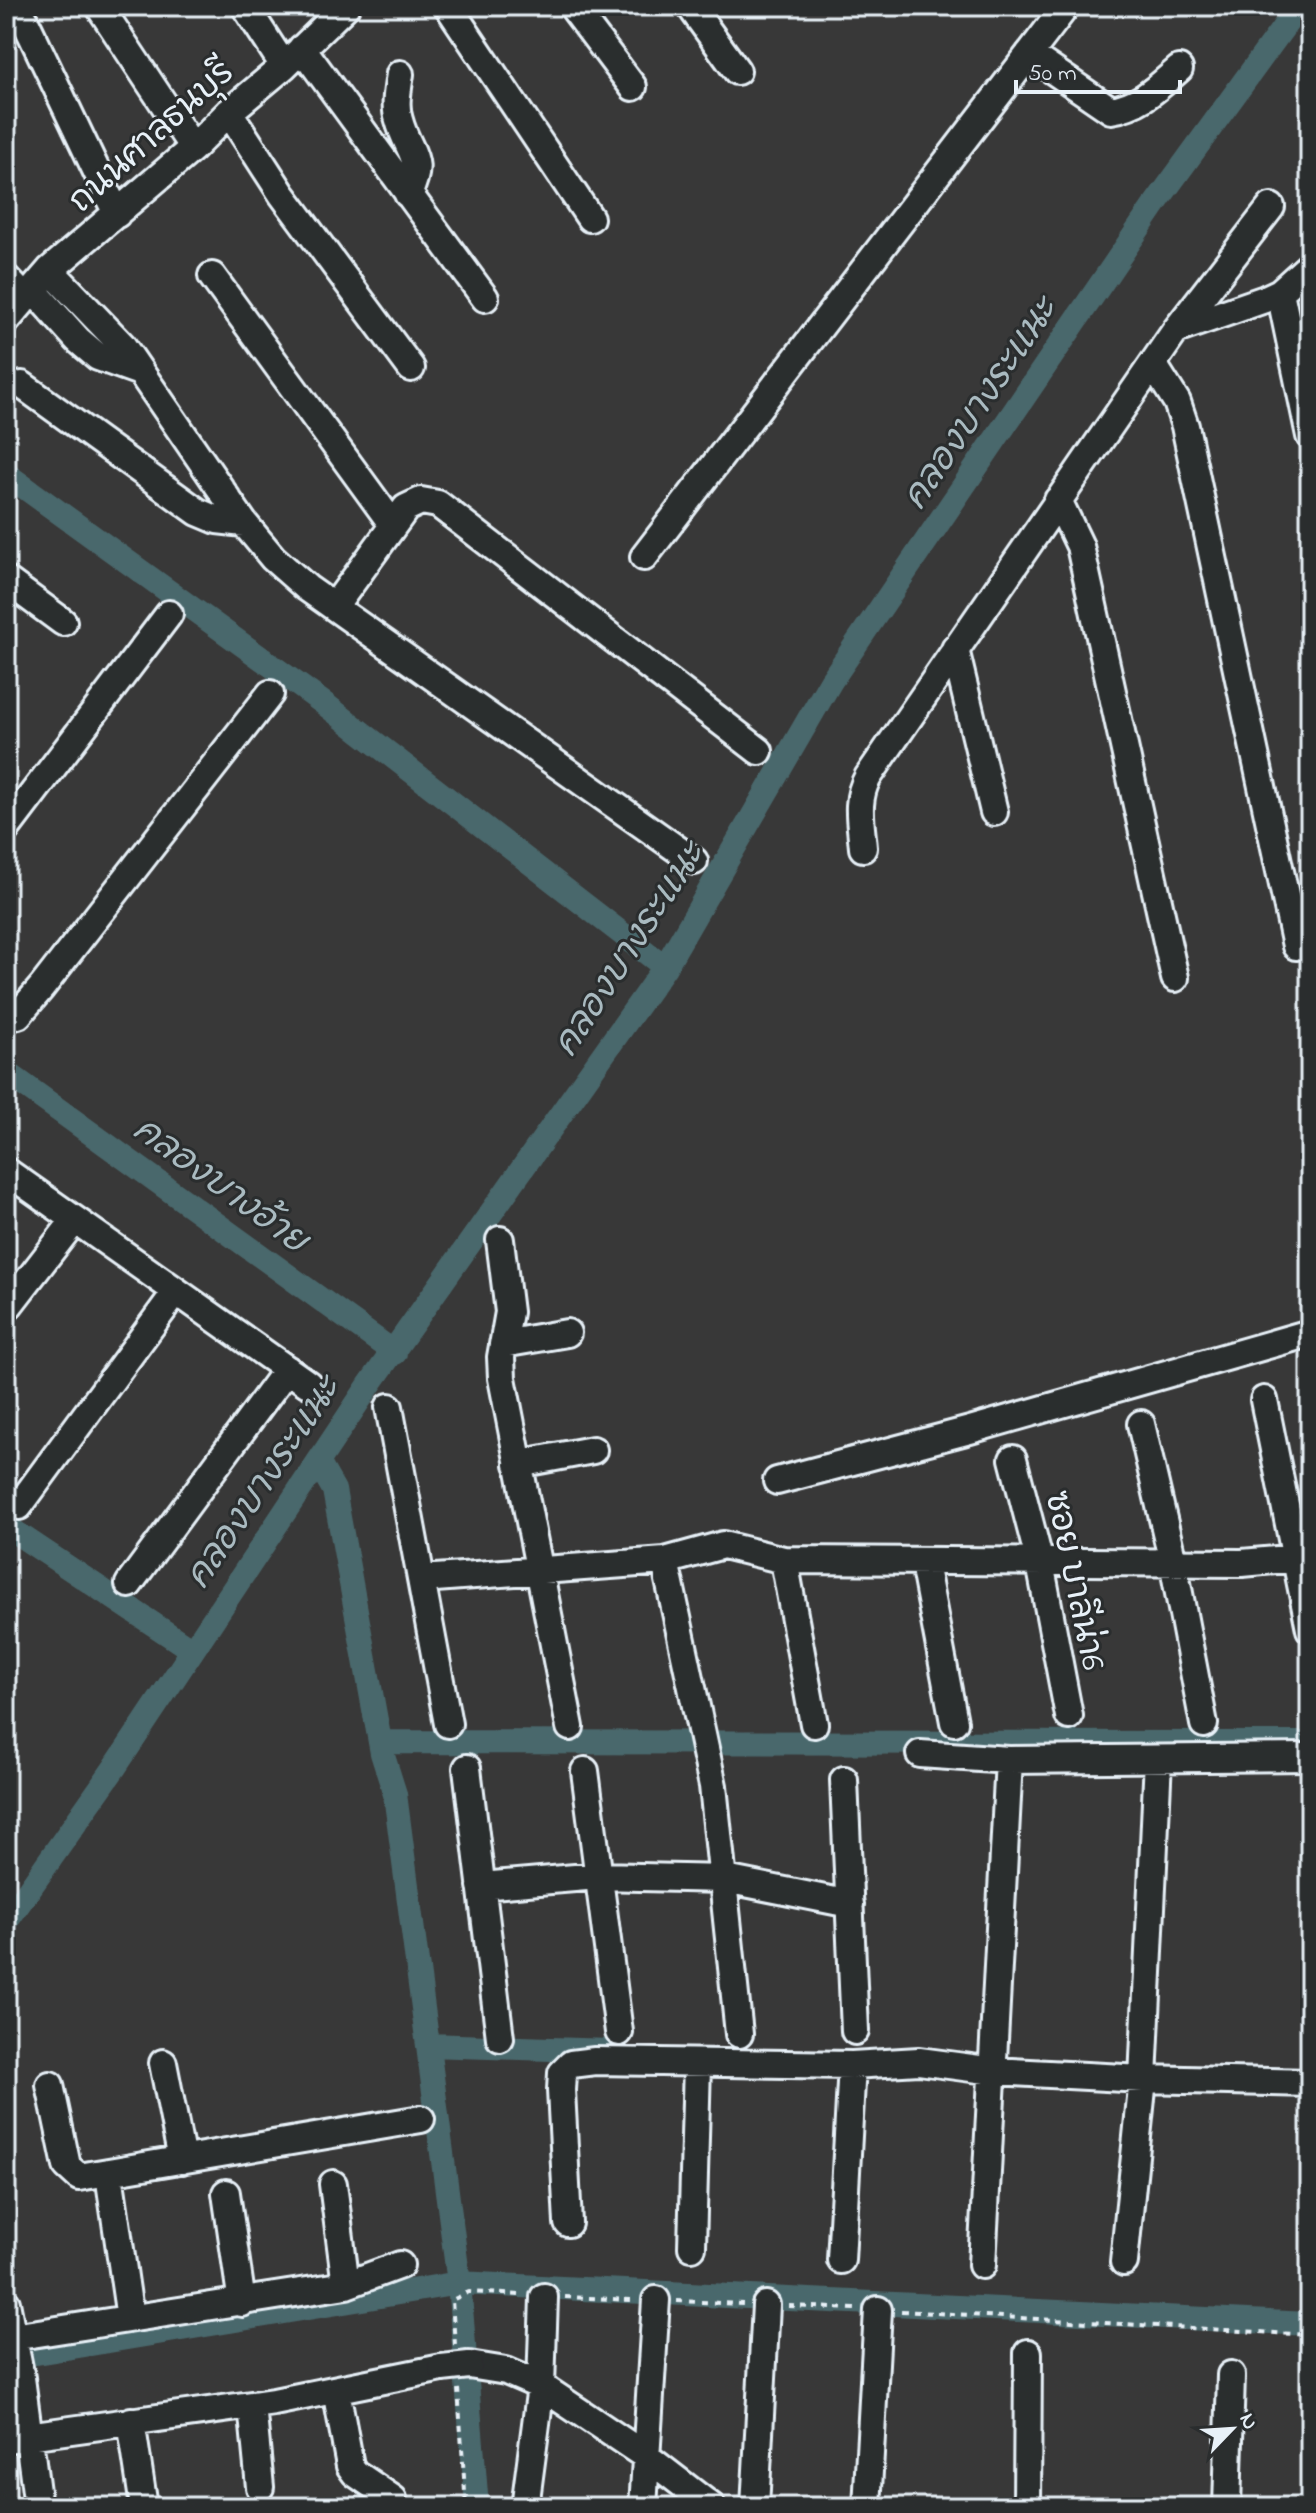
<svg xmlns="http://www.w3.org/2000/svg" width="1316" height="2513" font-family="'Indie Flower','Playpen Sans Thai',sans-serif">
	<rect width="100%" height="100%" fill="#383838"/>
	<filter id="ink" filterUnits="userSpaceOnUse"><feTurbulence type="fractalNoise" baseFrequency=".0125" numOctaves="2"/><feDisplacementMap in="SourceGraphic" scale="16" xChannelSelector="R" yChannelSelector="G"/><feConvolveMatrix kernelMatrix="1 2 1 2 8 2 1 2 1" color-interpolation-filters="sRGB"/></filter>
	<g filter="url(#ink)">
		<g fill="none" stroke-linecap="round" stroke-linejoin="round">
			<path stroke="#4a686c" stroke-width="24" d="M6,474l320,231 339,262
				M6,1072l389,281
				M318,1462l16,28 48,263 13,41 64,489 18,224
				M6,1526l186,124
				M380,1742l930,1
				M6,1922l109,-155 255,-383 295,-417 166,-286 327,-481 141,-194
				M428,2045l182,6
				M6,2358l453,-75 851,41"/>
			<g stroke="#e8f1f8" stroke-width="32">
				<path id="minor" d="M18,6l99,208
					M99,6l94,142
					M245,6l39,60
					M448,6l142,212
					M572,6l61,81
					M690,6l47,65
					M302,48l183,250
					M1029,54l82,56c30,-5 45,-21 68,-41
					M400,74c-2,15 -6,31 -1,46 9,34 27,37 9,74
					M229,112l53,82 129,174
					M50,270l72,75 122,178 29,35 34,30 387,273
					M212,276l181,249
					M6,278l20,21
					M33,290l45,50 20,17 42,15
					M1280,292l30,144
					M6,321l44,-51 143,-122 36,-36 55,-46 62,-60
					M1176,330l95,-123
					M1153,364l24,38 8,24 111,520
					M22,385l176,127 19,8 27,3
					M1058,500l22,46 95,432
					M644,557l422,-551
					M6,580l57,42
					M334,607l72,-99 15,-7 17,3 321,247
					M955,649l39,163
					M6,829l163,-215
					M863,848c-2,-25 -8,-48 5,-71l308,-447 89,-31 15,-7 30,-27
					M6,1018l12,-3 24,-28 228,-293
					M6,1171l302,213
					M500,1240l9,72 -8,45 1,21 68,349
					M6,1309l68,-88
					M503,1344l64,-11
					M1264,1400l46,229
					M389,1407l59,317
					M1141,1424l32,138 31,162
					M1013,1459l27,104 29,153
					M518,1464l75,-14
					M777,1481l193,-51 340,-97
					M19,1506l157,-214
					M784,1560l30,164
					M665,1561l48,225 26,248
					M924,1563l30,159
					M422,1579l243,-18 58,-16 61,15 458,3 68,-6
					M129,1584l158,-215
					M920,1754l89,6 301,-3
					M467,1768l33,270
					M585,1771l34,261
					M844,1780l11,251
					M481,1886l117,-10 127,3 125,25
					M163,2063l19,97
					M50,2085l17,81 12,11 342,-58
					M109,2174l21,144
					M333,2184l13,101
					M226,2193l16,110
					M568,2223l-7,-133 1,-17 9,-9 24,-3 257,4 67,-4 75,10 149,8 167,4
					M692,2247l5,-183
					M841,2260l11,-195
					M1124,2262l19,-183 15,-320
					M982,2265l27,-505
					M6,2303l15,75 17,129
					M6,2338l340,-53 54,-20
					M469,2365l37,6 35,15 106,71 65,50
					M336,2390l14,76 5,7 38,26
					M252,2405l8,82
					M131,2421l13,86
					M6,2439l268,-37 168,-34
					M525,2507l16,-121 3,-89
					M643,2507l13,-207
					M755,2507l11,-202
					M867,2507l11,-197
					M1027,2507l1,-154
					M1227,2507l4,-132"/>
			</g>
			<path stroke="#e8f1f8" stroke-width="4" stroke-dasharray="6 6" stroke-linecap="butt" d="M565,2297l68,3
				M677,2301l67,3
				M789,2306l67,3
				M901,2311l409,24
				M455,2345l-3,-45 17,-8 52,3
				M458,2389l8,118"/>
			<use href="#minor" stroke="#2a2d2e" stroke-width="26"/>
			<g stroke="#e8f1f8" stroke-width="32" stroke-linecap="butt">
				<path id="minor-bridge" d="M442,2368l27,-3"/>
			</g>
			<use href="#minor-bridge" stroke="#2a2d2e" stroke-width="26"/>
		</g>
	</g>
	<g text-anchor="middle" stroke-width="6" stroke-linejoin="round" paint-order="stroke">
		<g font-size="34" fill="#e8f1f8" stroke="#2a2d2e">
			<text transform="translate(150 135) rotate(-42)" y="12">ถนนศาลธนบุรี</text>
			<text transform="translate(1077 1580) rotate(78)" y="12">ซอย บาลีน่า6</text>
		</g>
		<g font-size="36" font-style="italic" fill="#a9bac0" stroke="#2a2d2e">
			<text transform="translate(978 402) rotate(-56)" y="13">คลองบางระแนะ</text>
			<text transform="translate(627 948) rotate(-57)" y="13">คลองบางระแนะ</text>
			<text transform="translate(222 1183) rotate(36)" y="13">คลองบางอ้าย</text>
			<text transform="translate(261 1481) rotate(-56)" y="13">คลองบางระแนะ</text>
		</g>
	</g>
	<rect width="1316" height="2513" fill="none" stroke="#2a2d2e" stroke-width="32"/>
	<rect x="16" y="16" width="1284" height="2481" fill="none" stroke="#e8f1f8" stroke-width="3" filter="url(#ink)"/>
	<g transform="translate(1232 2429) rotate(65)" stroke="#2a2d2e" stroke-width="6" paint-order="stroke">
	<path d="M0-6L14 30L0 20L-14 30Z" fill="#e8f1f8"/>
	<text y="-12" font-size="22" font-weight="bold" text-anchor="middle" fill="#e8f1f8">N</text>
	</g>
	<path d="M1016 80v12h164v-12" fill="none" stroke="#e8f1f8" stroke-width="4"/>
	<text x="1028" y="80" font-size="24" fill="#e8f1f8" stroke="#2a2d2e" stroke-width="6" paint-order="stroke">50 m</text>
</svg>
